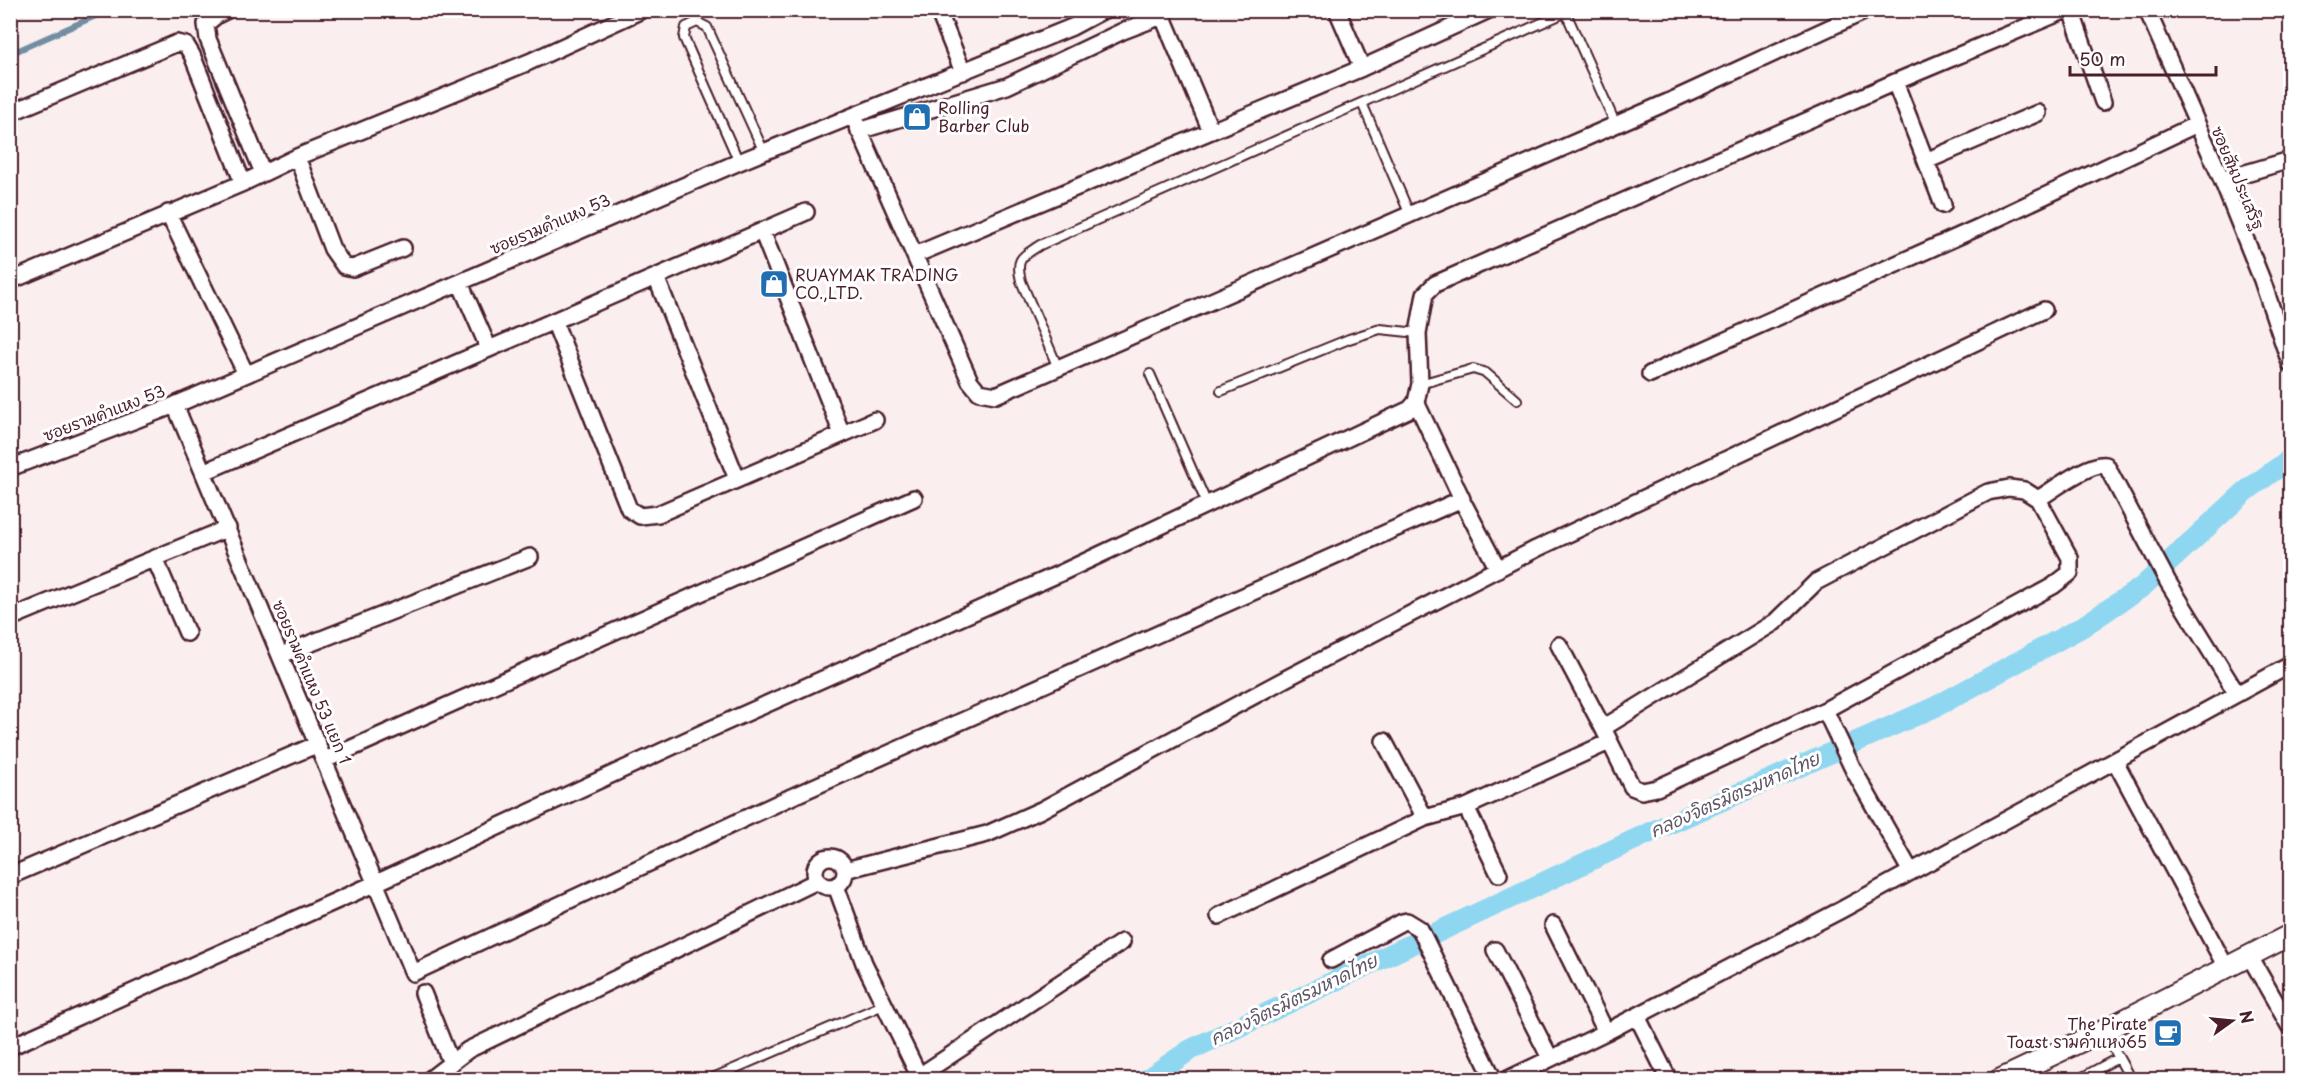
<svg xmlns="http://www.w3.org/2000/svg" width="2301" height="1090" font-family="'Playpen Sans','Playpen Sans Thai',sans-serif">
	<rect width="100%" height="100%" fill="#faefee"/>
	<filter id="ink" filterUnits="userSpaceOnUse"><feTurbulence type="fractalNoise" baseFrequency=".0167" numOctaves="2"/><feDisplacementMap in="SourceGraphic" scale="12" xChannelSelector="R" yChannelSelector="G"/><feConvolveMatrix kernelMatrix="1 2 1 2 8 2 1 2 1" color-interpolation-filters="sRGB"/></filter>
	<g filter="url(#ink)">
		<g fill="none" stroke-linecap="round" stroke-linejoin="round">
			<path stroke="#738da2" stroke-width="6" d="M10,54l99,-44"/>
			<path stroke="#8fd7f1" stroke-width="21" d="M1146,1080l44,-30 201,-96 260,-122 284,-125 147,-80 60,-40 104,-96 44,-32"/>
			<g stroke="#4a1f2b" stroke-width="12">
				<path id="service" d="M1566,13l50,112
					M1362,103l48,112
					M739,162l-55,-124 2,-11 11,-5 10,5 57,125
					M1058,368l-37,-87c-6,-23 1,-24 19,-36l531,-235
					M1150,374l57,130
					M1420,384l53,-15 13,4 31,27
					M1221,391l128,-52 31,-10 38,4
					M2104,1031l27,49
					M708,1080l175,-75
					M2077,1080l41,-22"/>
			</g>
			<g stroke="#4a1f2b" stroke-width="20">
				<path id="minor" d="M227,10l-10,5 -11,9 2,15 55,134
					M938,10l25,62
					M1160,10l51,121
					M1337,10l25,58
					M2071,10l32,92
					M2147,10l75,170 40,100 28,83
					M1895,82l48,123
					M10,113l167,-70 9,2 6,10 51,128
					M853,116l117,265 9,11 17,3 674,-294 198,-91
					M859,131l148,-45 116,-55 39,-15
					M297,157l35,92 12,17 9,2 50,-20
					M1926,161l112,-48
					M2222,180l68,-20
					M168,213l78,161
					M762,231l80,203
					M915,255l447,-187 127,-58
					M656,277l81,202
					M10,281l233,-98 54,-26 232,-95 113,-52
					M460,283l29,66
					M554,321l75,188 11,7 18,-2 217,-94
					M1650,374l327,-146 218,-103
					M175,405l238,568 378,-176 671,-298 -46,-97
					M10,468l165,-63 564,-243 333,-135 32,-17
					M204,472l602,-260
					M2038,499c15,-9 51,-37 68,-34l62,117 69,112
					M1465,506l33,63
					M155,559l32,74
					M10,618l218,-90
					M1559,645l44,83 29,59 10,4 15,-3 168,-78 228,-124 17,-13v-15l-32,-59 -14,-9 -15,-2 -21,4 -172,90 -41,40 -172,106
					M281,655l249,-98
					M1825,710l28,59 58,103
					M1384,741l41,77
					M325,760l589,-262
					M2115,761l112,208
					M1466,807l33,67
					M815 872a15 15 0 1 1 30 0a15 15 0 1 1-30 0Z
					M845,870l142,-36 54,-24 246,-132 249,-129 508,-239
					M10,876l308,-132
					M836,886l28,77 57,117
					M1219,916l206,-98 41,-11 143,-65
					M1553,925l53,107
					M1495,950l55,108
					M2250,957l40,70
					M1331,960l71,-38 5,-1 13,8 74,151
					M423,993l28,70
					M1637,1016l32,64
					M10,1047l366,-164 328,-151 359,-160 347,-163 6,-7 4,-18 -2,-51 7,-39 10,-10 460,-202 171,-72
					M429,1080l39,-30 349,-169
					M913,1080l209,-138
					M1506,1080l100,-48 235,-122 449,-245"/>
			</g>
			<g stroke="#4a1f2b" stroke-width="24">
				<path id="tertiary" d="M1999,1080l104,-49 187,-96"/>
			</g>
			<use href="#service" stroke="#fff" stroke-width="8"/>
			<use href="#minor" stroke="#fff" stroke-width="15"/>
			<use href="#tertiary" stroke="#fff" stroke-width="20"/>
		</g>
	</g>
	<defs>
		<g id="shop-square" transform="scale(1.5)"><rect x="-9" y="-9" width="18" height="18" rx="4" fill="#1f6fb2" stroke="#fff"/><path d="M-5-2.5h2.3a2.7 3.5 0 0 1 5.4 0H5L5.5 6h-11ZM-1.5-2.5h3a1.5 2.3 0 0 0-3 0Z" fill="#fff"/></g>
		<g id="cafe-square" transform="scale(1.5)"><rect x="-9" y="-9" width="18" height="18" rx="4" fill="#1f6fb2" stroke="#fff"/><path d="M-5.5-4.5H6V0H3Q3 3.5 0 3.5H-2.5Q-5.5 3.5-5.5 0ZM3-3.2v2h1.7v-2ZM-6 4.5H4V6H-6Z" fill="#fff"/></g>
	</defs>
	<g fill-rule="evenodd">
		<use href="#shop-square" x="917" y="117"/>
		<use href="#shop-square" x="774" y="284"/>
		<use href="#cafe-square" x="2168" y="1033"/>
	</g>
	<g text-anchor="middle" stroke-width="6" stroke-linejoin="round" paint-order="stroke">
		<g font-size="16" fill="#4a1f2b" stroke="#fff" text-anchor="start">
			<text x="938" y="114">Rolling<tspan x="938" dy="18">Barber Club</tspan></text>
			<text x="795" y="281">RUAYMAK TRADING<tspan x="795" dy="18">CO.,LTD.</tspan></text>
			<text x="2147" y="1030" text-anchor="end">The Pirate<tspan x="2147" dy="18">Toast รามคำแหง65</tspan></text>
		</g>
		<g font-size="16" fill="#4a1f2b" stroke="#fff">
			<text transform="translate(2238 178) rotate(67)" y="6">ซอยสันประเสริฐ</text>
			<text transform="translate(550 224) rotate(-23)" y="6">ซอยรามคำแหง 53</text>
			<text transform="translate(104 413) rotate(-21)" y="6">ซอยรามคำแหง 53</text>
			<text transform="translate(312 682) rotate(67)" y="6">ซอยรามคำแหง 53 แยก 1</text>
		</g>
		<g font-size="18" font-style="italic" fill="#5f5666" stroke="#fff">
			<text transform="translate(1735 795) rotate(-24)" y="6">คลองจิตรมิตรมหาดไทย</text>
			<text transform="translate(1294 1000) rotate(-26)" y="6">คลองจิตรมิตรมหาดไทย</text>
		</g>
	</g>
	<rect width="2301" height="1090" fill="none" stroke="#fff" stroke-width="36"/>
	<rect x="18" y="18" width="2265" height="1054" fill="none" stroke="#4a1f2b" stroke-width="2" filter="url(#ink)"/>
	<g transform="translate(2232 1021) rotate(75)" stroke="#ffffff" stroke-width="4.5" paint-order="stroke">
	<path d="M0-4.5L10 22L0 15L-10 22Z" fill="#4a1f2b"/>
	<text y="-9" font-size="16" font-weight="bold" text-anchor="middle" fill="#4a1f2b">N</text>
	</g>
	<path d="M2070 66v9h146v-9" fill="none" stroke="#4a1f2b" stroke-width="3"/>
	<text x="2079" y="66" font-size="18" fill="#4a1f2b" stroke="#ffffff" stroke-width="4.5" paint-order="stroke">50 m</text>
</svg>
